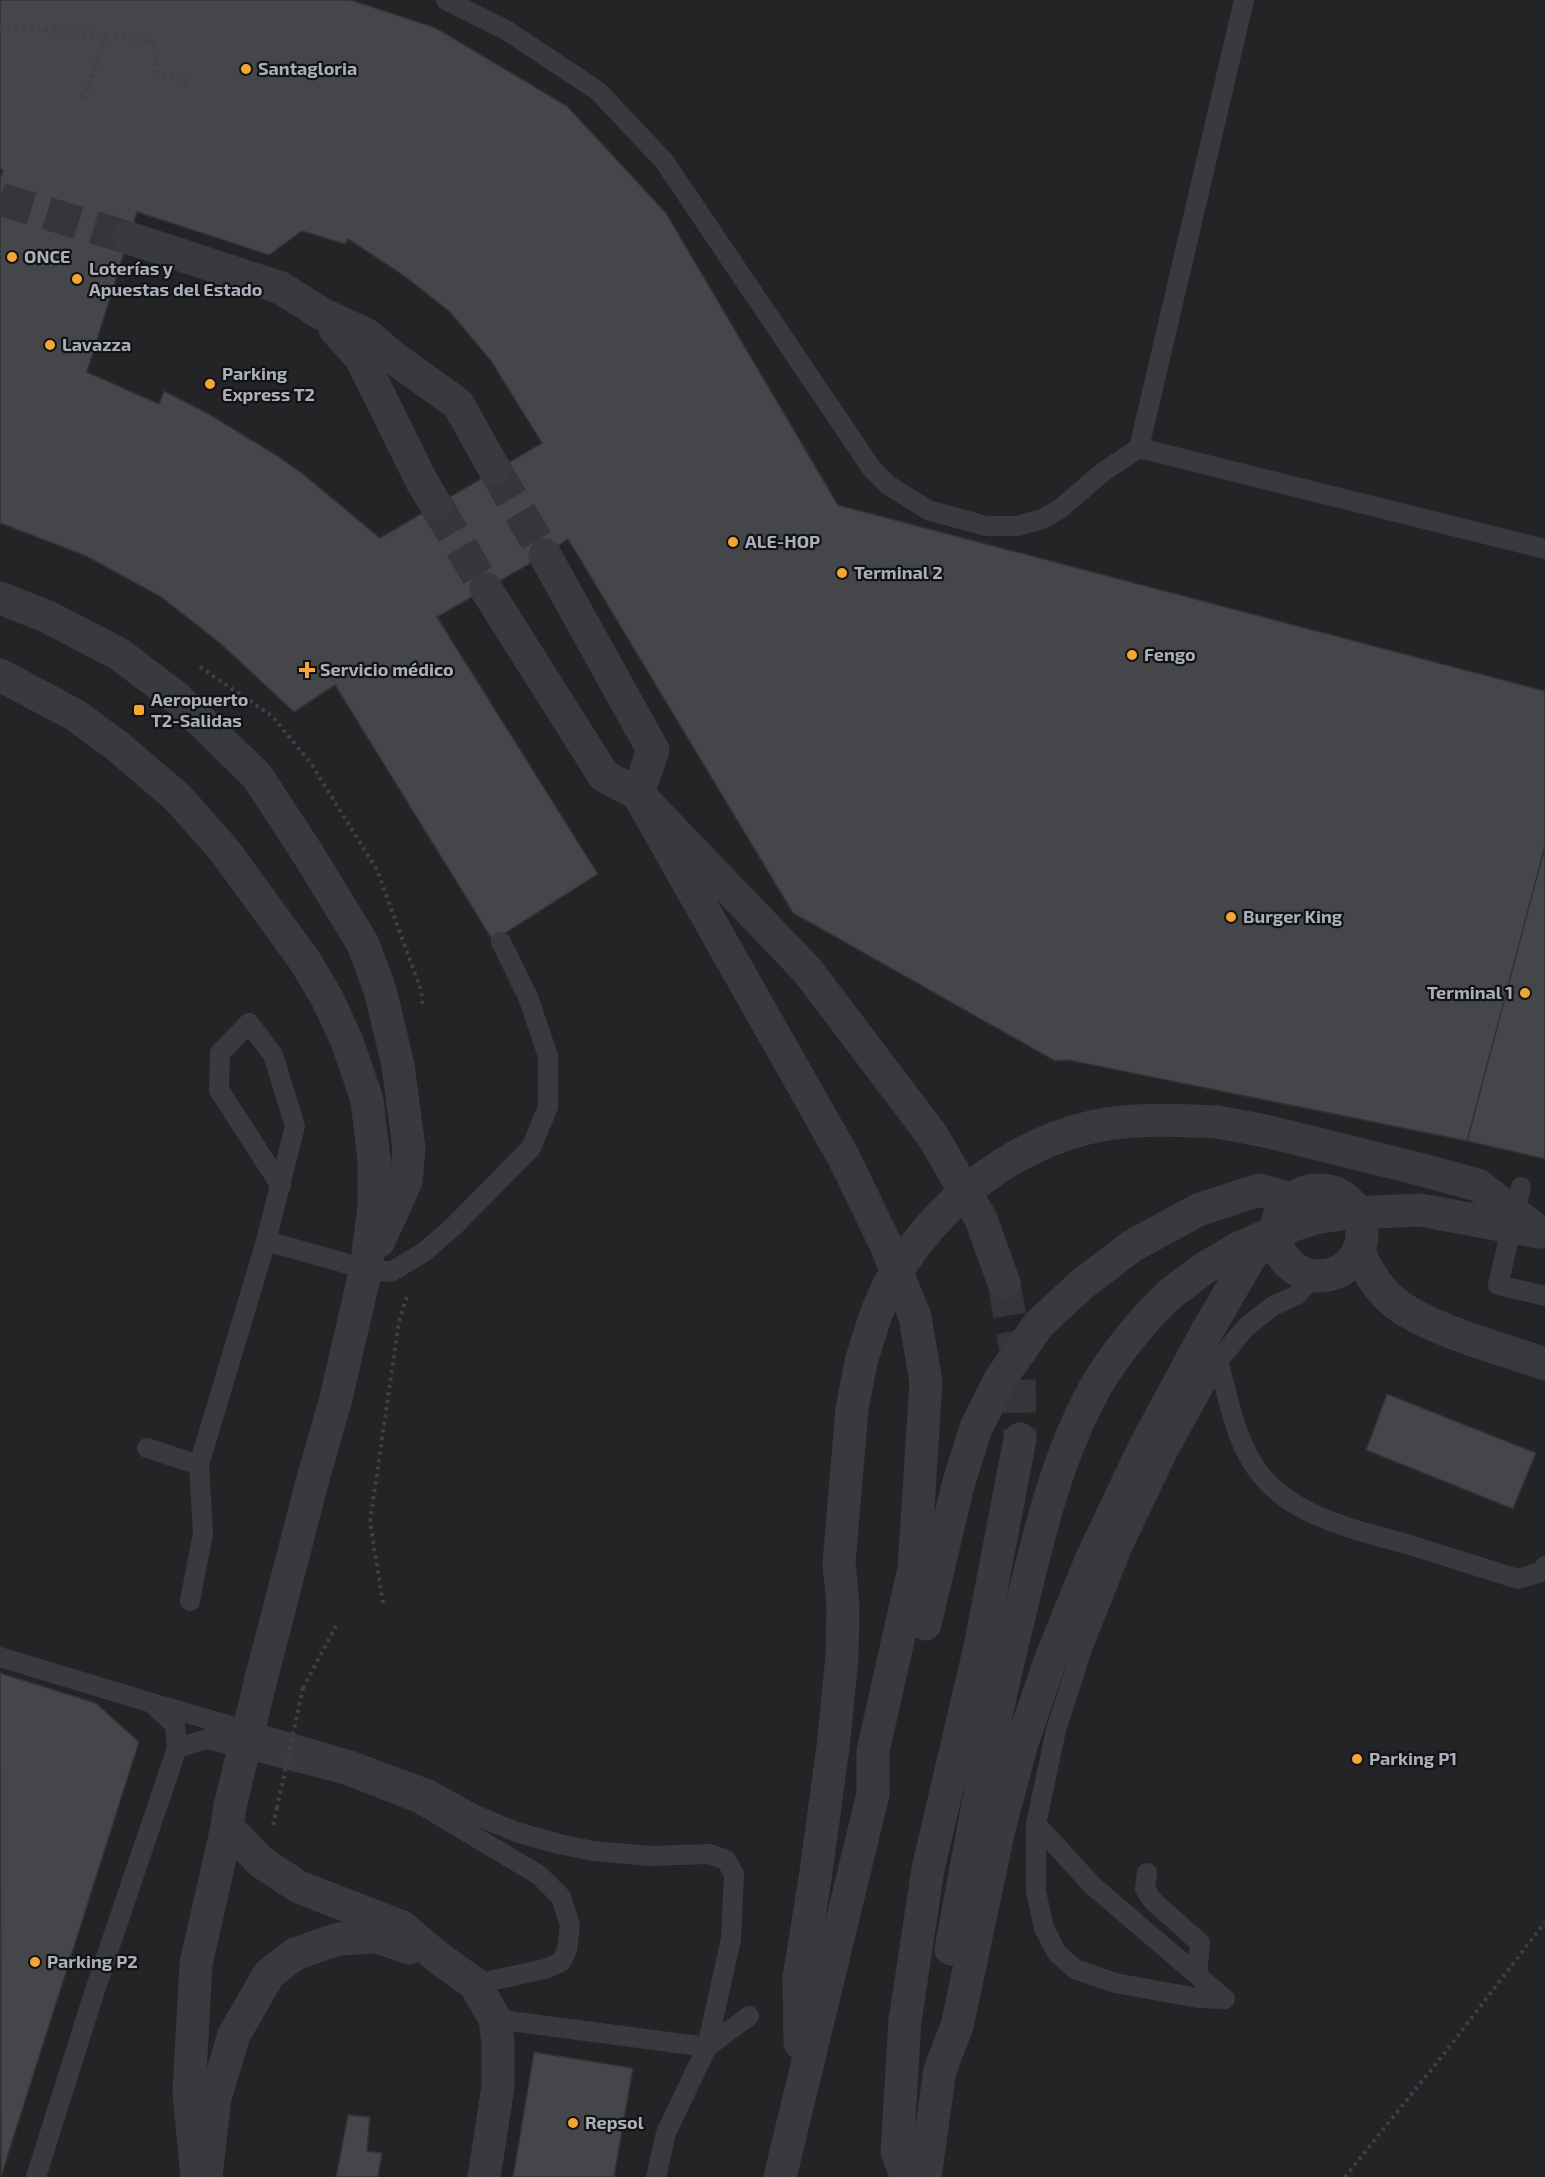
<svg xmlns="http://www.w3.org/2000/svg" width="1545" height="2177" font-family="'Exo 2',sans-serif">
	<rect width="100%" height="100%" fill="#18181a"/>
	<path fill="#242427" d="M0,0h1545v2177h-1545z"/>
	<path fill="#44464a" stroke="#323236" stroke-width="1.5" fill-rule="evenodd" d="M0,0h351l85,28 131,78 99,107 172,292 707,186v155l-78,295 -399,-81 -13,1 -262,-148 -225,-374 -23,16 -108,62 161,257 -105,67 -158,-256 -41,27 -73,-68 -60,-47 -75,-41 -86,-33v-345l3,-8 -3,-1zM137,212l132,43 33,-24 43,13 3,-5 55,36 47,37 41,49 51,82 -162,95 -78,-65 -26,-18 -67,-41 -45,-23 -5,13 -72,-32z
		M1545,846v313l-78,-18z
		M1387,1394l149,59 -23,56 -147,-59z
		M0,1673l96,30 43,39 -138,435z
		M534,2052l99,16 -19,109h-101z
		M348,2115l22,2 -3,34 15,2 -4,24h-42z"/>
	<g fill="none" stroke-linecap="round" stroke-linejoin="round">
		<path stroke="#35363a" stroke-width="33" stroke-dasharray="33 16" stroke-linecap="butt" d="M0,199l129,39
			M495,470l50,85
			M436,505l50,84
			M1004,1283l15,85 1,71"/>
		<path stroke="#3f4146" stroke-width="4" stroke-dasharray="3 4.5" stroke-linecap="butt" d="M0,26l107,9
			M83,98l24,-63 47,8 4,30 29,9
			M200,667l72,49 38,46 67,108 44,120 2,17
			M383,1603l-13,-81 29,-201 8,-24
			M303,1688l33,-62
			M273,1825l4,-17
			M1345,2177l98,-122 102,-133"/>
		<path stroke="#393a3f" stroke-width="20" d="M446,0l60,30 92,61 66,70 208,308 16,16 40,25 58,16h31l25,-7 18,-10 43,-37 36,-24 406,101
			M1139,448l105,-448
			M1521,1187l-23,98 47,11
			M266,1241l100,28 25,3 33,-20 29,-25 78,-79 17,-41v-51l-20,-59 -27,-55
			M1218,1361c9,32 15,67 31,96 31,59 106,72 164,89 35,11 70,22 105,33l23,-7 4,-6
			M147,1448l52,17
			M190,1601l13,-68 -4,-68 67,-224 29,-115 -22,-71 -24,-32 -29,30 -1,37 62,96
			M0,1657l152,46 23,22 2,23 -82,242 -59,187
			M152,1703l197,57 81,30 43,24 43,18 43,12 34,7 57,5 59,-2 17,6 8,14 -3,65 -24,108
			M177,1748l30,-9 137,35 74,29 121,72 22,22 9,28 -3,25 -6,12 -16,7 -70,15
			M1036,1824l57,62 132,113
			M1147,1873l-2,16 8,12 47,42 -3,32
			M1225,1999l-27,-1 -83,-15 -40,-14 -18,-16 -13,-25 -8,-36v-68l20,-94 26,-81 40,-101 45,-94 51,-93 28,-34 27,-21 24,-11 16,-19
			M495,2019l212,28 -41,86 -10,44
			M707,2047l42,-31"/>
		<path stroke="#393a3f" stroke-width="33" d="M227,1827l34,35 38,25 103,40 38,32 35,25 20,35 3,24v44l-14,90
			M206,2177l9,-79 19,-63 35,-61 26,-20 43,-15 39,-2 32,11"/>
		<path stroke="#393a3f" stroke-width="33" d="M129,238l152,50 41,26 45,21 27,23 64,46 37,66
			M335,329l26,29 61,124 14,23
			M545,555l108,195 -15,44 206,364 42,87 29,72 11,65 -12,187 -41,182v43l-93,383
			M486,589l118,187 34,18 169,176 125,165 49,84 23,64
			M0,598l48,19 71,37 58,44 80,78 51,78 55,90 17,46 18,75 11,84 -3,32 -27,60
			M0,675l75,40 41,30 62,53 46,52 81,111 23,39 20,44 19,56 7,59v48l-8,62 -31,133 -21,73 -53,204
			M1218,1122l47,9 150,37
			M1276 1233a43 43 0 1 1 86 0a43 43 0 1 1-86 0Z
			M1359,1252c8,19 21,39 37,52 39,28 104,44 149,60
			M925,1624l33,-139 18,-57 25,-50 38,-54 42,-39 51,-39 66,-36 61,-20 33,9
			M951,1949c20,-107 39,-215 65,-320 20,-82 38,-167 79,-241 15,-27 34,-50 54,-73
			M800,2043l-1,-65 16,-99 18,-132 9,-90 1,-52 -4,-42 13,-154 9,-47
			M197,2177l-8,-84 7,-129 31,-137 3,-21
			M907,2177l-10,-25 8,-131 23,-152 52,-222 40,-208
			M925,2177l15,-107 17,-44 42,-197 23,-86 28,-82 41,-101 53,-112 62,-115 46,-79 24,-19"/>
		<path stroke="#3f4146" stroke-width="4" stroke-dasharray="3 4.5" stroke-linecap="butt" d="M277,1808l26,-120"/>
		<path stroke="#393a3f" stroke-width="33" d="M1415,1168l63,17 57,44
			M1149,1315l21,-21 33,-25 36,-21 42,-19 34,-11 35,-5 70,-3 119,22
			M861,1362c9,-30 18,-62 35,-89 44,-71 116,-129 200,-147 40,-8 82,-6 122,-4
			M230,1806l31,-127"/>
	</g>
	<g fill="#f3a536" stroke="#131315" stroke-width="2">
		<circle cx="246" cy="69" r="6"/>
		<circle cx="12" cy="257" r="6"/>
		<circle cx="77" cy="279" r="6"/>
		<circle cx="50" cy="345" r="6"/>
		<circle cx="210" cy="384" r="6"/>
		<circle cx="733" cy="542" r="6"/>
		<circle cx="842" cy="573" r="6"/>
		<circle cx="1132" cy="655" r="6"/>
		<path d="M304 661h6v6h6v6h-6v6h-6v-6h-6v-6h6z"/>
		<rect x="133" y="704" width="12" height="12" rx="3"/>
		<circle cx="1231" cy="917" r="6"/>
		<circle cx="1525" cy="993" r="6"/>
		<circle cx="1357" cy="1759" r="6"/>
		<circle cx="35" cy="1962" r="6"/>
		<circle cx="573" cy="2123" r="6"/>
	</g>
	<g text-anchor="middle" stroke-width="4.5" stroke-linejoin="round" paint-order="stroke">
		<g font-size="18" font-weight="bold" fill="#aab0ba" stroke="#131315" text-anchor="start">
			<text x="258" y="75">Santagloria</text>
			<text x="24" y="263">ONCE</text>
			<text x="89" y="275">Loterías y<tspan x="89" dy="21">Apuestas del Estado</tspan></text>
			<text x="62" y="351">Lavazza</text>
			<text x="222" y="380">Parking<tspan x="222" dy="21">Express T2</tspan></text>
			<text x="745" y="548">ALE-HOP</text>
			<text x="854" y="579">Terminal 2</text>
			<text x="1144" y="661">Fengo</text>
			<text x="320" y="676">Servicio médico</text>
			<text x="151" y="706">Aeropuerto<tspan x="151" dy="21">T2-Salidas</tspan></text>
			<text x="1243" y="923">Burger King</text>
			<text x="1513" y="999" text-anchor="end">Terminal 1</text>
			<text x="1369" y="1765">Parking P1</text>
			<text x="47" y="1968">Parking P2</text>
			<text x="585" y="2129">Repsol</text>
		</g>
	</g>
</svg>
